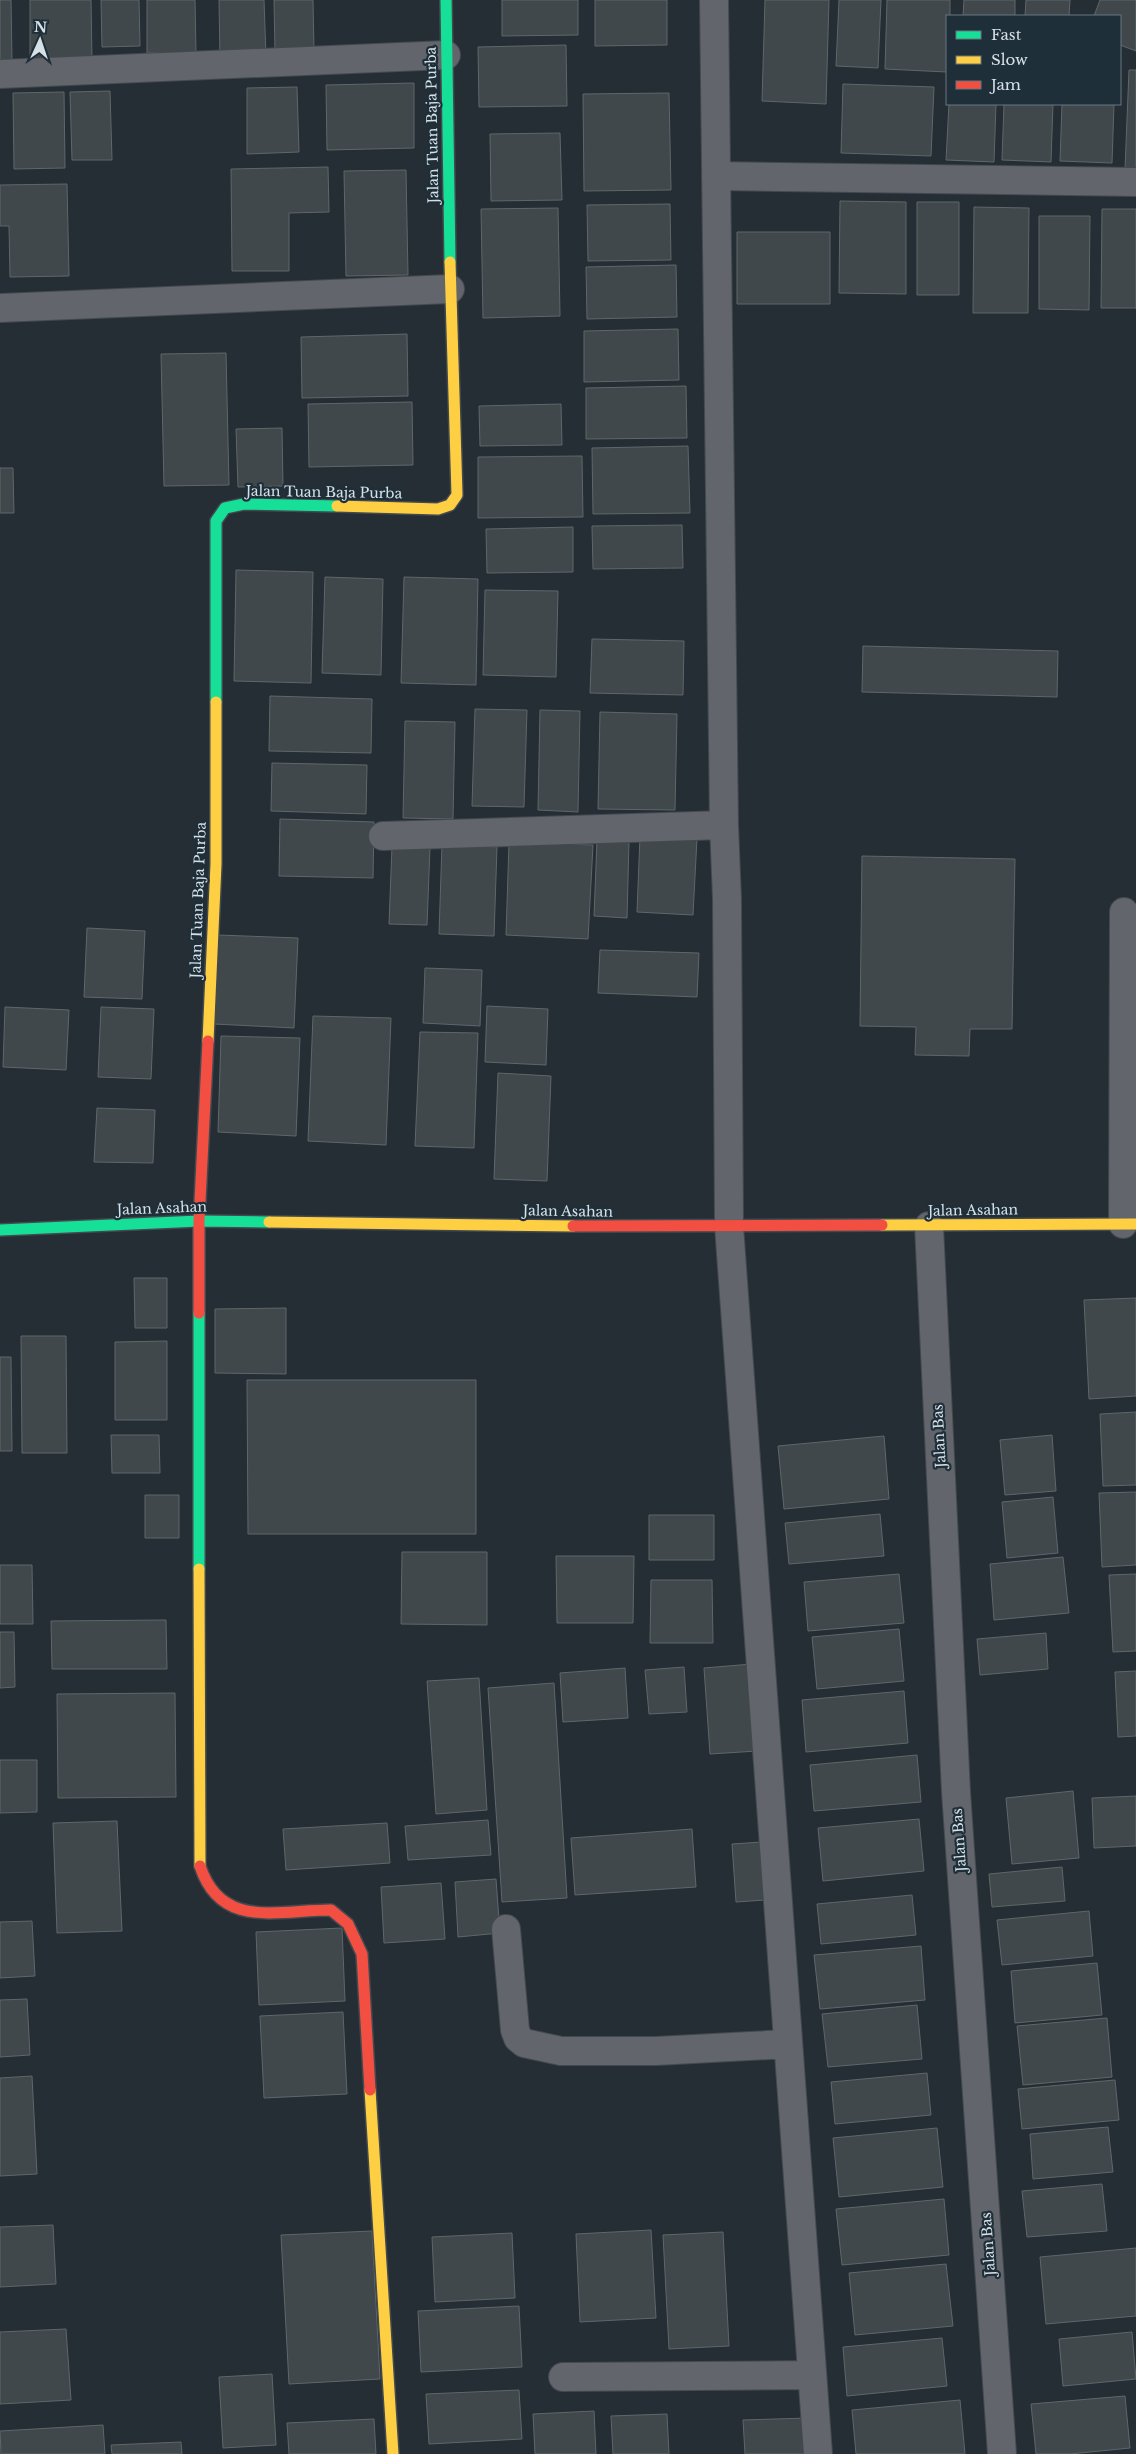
<svg xmlns="http://www.w3.org/2000/svg" width="1136" height="2454" font-family="'Libre Baskerville',serif">
	<rect width="100%" height="100%" fill="#252e34"/>
	<path fill="#40484c" stroke="#5f676b" d="M0,0h11l1,60h-12z
		M30,0h61l1,60h-62z
		M101,0h38l1,46 -38,1z
		M147,0h48l1,53h-49z
		M219,0h45l2,57 -46,1z
		M274,0h39l1,51 -39,1z
		M502,0h76v35l-76,1z
		M595,0h72v45l-72,1z
		M765,0h64l-3,104 -64,-3z
		M839,0h42l-3,68 -42,-2z
		M887,0h63v16h-3v56l-62,-3z
		M964,0h51v16h-52z
		M1026,0h44l-1,16h-44z
		M1100,0h36v51l-16,-6v-29h-26z
		M566,45l1,61 -88,1 -1,-60z
		M1129,70h7v99h-11z
		M414,83v65l-87,2 -1,-65z
		M843,84l91,3 -3,69 -90,-3z
		M297,87l2,65 -52,2v-66z
		M110,91l2,69h-40l-2,-68z
		M64,92l1,76 -51,1 -1,-76z
		M669,93l2,97 -87,1 -1,-97z
		M949,104h47l-2,58 -48,-2z
		M1004,104h49l-2,58 -49,-2z
		M1062,104h52l-2,59 -52,-2z
		M560,133l2,67 -71,1 -1,-67z
		M328,167l1,45 -40,1v58h-57l-1,-102z
		M406,170l2,105 -62,1 -2,-105z
		M67,184l2,92 -59,1 -1,-51h-9v-41z
		M840,201l66,1v92l-67,-1z
		M917,202h42v93h-42z
		M670,204l1,56 -83,1 -1,-56z
		M974,207l55,1 -1,105h-55z
		M558,208l2,108 -77,2 -2,-109z
		M1102,209h34v99h-35z
		M1039,216h51l-1,94 -50,-1z
		M737,232h93v72h-93z
		M676,265l1,52 -90,2 -1,-52z
		M678,329l1,51 -95,2v-51z
		M407,334l1,62 -106,2 -1,-61z
		M226,353l3,132 -65,1 -3,-132z
		M686,386l1,52 -101,1v-51z
		M412,402l1,63 -104,2 -1,-63z
		M561,404l1,41 -82,1 -1,-40z
		M282,428l1,58 -45,1 -2,-58z
		M688,446l2,67 -97,1 -1,-66z
		M582,456l1,61 -105,1v-61z
		M0,468h13l1,45h-14z
		M682,525l1,43 -90,1 -1,-43z
		M573,527v45l-86,1 -1,-44z
		M236,570l77,2 -2,111 -77,-2z
		M325,577l58,2 -2,96 -59,-2z
		M404,577l74,2 -2,106 -75,-2z
		M485,590l73,1 -2,86 -73,-2z
		M592,639l92,2 -1,54 -93,-2z
		M863,646l195,5 -1,46 -195,-5z
		M270,696l102,3 -1,54 -102,-2z
		M475,709l52,1 -3,97 -52,-1z
		M540,710l40,1 -2,101 -40,-2z
		M600,712l77,2 -2,96 -77,-1z
		M405,721l50,1 -2,97 -50,-1z
		M272,763l95,2 -1,49 -95,-3z
		M280,819l94,3 -1,56 -94,-2z
		M640,836l57,2 -4,77 -56,-3z
		M597,840l32,2 -2,76 -33,-2z
		M509,842l84,3 -5,94 -82,-4z
		M442,844l55,3 -3,89 -55,-2z
		M392,846l38,2 -3,77 -38,-1z
		M862,856l153,3 -3,170h-42l-1,27 -54,-1 1,-28 -56,-1z
		M87,928l58,3 -3,68 -58,-2z
		M218,935l80,3 -4,90 -80,-4z
		M600,950l99,3 -2,44 -99,-4z
		M425,968l57,2 -2,56 -57,-3z
		M487,1006l61,3 -2,56 -61,-3z
		M5,1007l64,3 -3,60 -63,-3z
		M101,1007l53,2 -3,70 -53,-2z
		M313,1016l78,2 -5,127 -78,-4z
		M420,1032l58,1 -4,115 -59,-2z
		M221,1036l79,2 -4,98 -78,-4z
		M498,1073l53,3 -4,105 -53,-2z
		M97,1108l58,2 -2,53 -59,-1z
		M134,1278h33v50h-32z
		M1136,1298v98l-47,3 -5,-99z
		M286,1308v66l-71,-1v-64z
		M21,1336h45l1,117h-45z
		M167,1341v79h-52v-78z
		M0,1357h11l1,94h-12z
		M247,1380h229v154h-228z
		M1136,1412v73l-33,1 -3,-72z
		M111,1435h48l1,38h-48z
		M1052,1435l4,56 -51,4 -5,-55z
		M884,1436l5,63 -105,10 -6,-63z
		M1136,1492v73l-34,2 -3,-74z
		M145,1495h34v43h-34z
		M1053,1497l5,56 -51,5 -5,-56z
		M880,1514l4,42 -95,8 -4,-41z
		M649,1515h65v45h-65z
		M402,1552h85v73l-86,-1z
		M556,1556h78l-1,67h-76z
		M1063,1557l6,56 -75,7 -4,-56z
		M0,1565h32l1,59h-33z
		M899,1574l5,49 -96,8 -4,-49z
		M1136,1574v77l-23,1 -4,-77z
		M651,1580h61l1,63h-63z
		M166,1620l1,49h-115l-1,-48z
		M899,1629l5,52 -87,8 -5,-52z
		M0,1632h14l1,55 -15,1z
		M1046,1633l2,36 -68,6 -3,-36z
		M752,1664l5,87 -47,3 -6,-86z
		M684,1667l3,45 -38,2 -4,-44z
		M625,1668l3,50 -65,4 -3,-49z
		M1136,1671v65l-18,1 -3,-65z
		M479,1678l8,132 -51,4 -9,-133z
		M554,1683l13,215 -65,4 -14,-214z
		M904,1691l4,52 -102,9 -4,-52z
		M175,1693l1,104 -118,1 -1,-104z
		M917,1755l4,47 -107,9 -4,-46z
		M0,1760h37v52l-37,1z
		M1073,1791l6,67 -67,6 -6,-66z
		M1136,1796v50l-42,2 -2,-50z
		M919,1819l5,52 -101,10 -5,-53z
		M488,1820l3,35 -83,5 -3,-34z
		M117,1821l5,110 -65,2 -4,-110z
		M387,1823l3,40 -104,7 -3,-41z
		M692,1829l4,58 -121,8 -4,-57z
		M762,1842l3,58 -29,2 -4,-58z
		M1062,1867l3,34 -73,6 -3,-33z
		M496,1879l4,54 -42,4 -3,-55z
		M441,1883l4,56 -61,4 -3,-56z
		M912,1895l4,40 -95,9 -4,-40z
		M1089,1911l4,45 -91,9 -5,-45z
		M32,1921l3,55 -35,2v-56z
		M342,1928l3,73 -86,4 -3,-73z
		M921,1946l4,54 -105,9 -6,-54z
		M1097,1963l5,52 -87,8 -4,-52z
		M27,1999l3,56 -30,2v-57z
		M917,2005l5,54 -94,8 -6,-53z
		M343,2012l4,82 -83,4 -4,-82z
		M1107,2018l5,59 -89,8 -6,-59z
		M927,2073l4,42 -96,9 -4,-42z
		M32,2076l5,98 -37,2v-98z
		M1115,2080l4,40 -97,9 -4,-40z
		M1108,2127l5,45 -80,7 -3,-45z
		M937,2128l6,59 -104,10 -6,-59z
		M1102,2184l5,47 -80,6 -5,-46z
		M944,2199l5,56 -107,10 -6,-56z
		M53,2225l3,59 -56,3v-60z
		M651,2230l5,88 -76,4 -4,-88z
		M372,2231l8,148 -91,5 -8,-149z
		M723,2232l6,114 -60,3 -6,-114z
		M512,2233l3,65 -80,4 -3,-65z
		M1136,2248v68l-90,8 -6,-67z
		M946,2264l7,62 -98,9 -6,-62z
		M519,2306l3,61 -101,5 -3,-61z
		M66,2329l5,71 -71,4v-72z
		M1132,2332l4,47 -73,7 -4,-47z
		M942,2338l5,48 -100,10 -4,-49z
		M272,2374l4,71 -53,3 -4,-71z
		M519,2390l3,49 -93,5 -3,-50z
		M1125,2396l5,52 -60,6h-34l-5,-50z
		M960,2400l5,54h-109l-4,-44z
		M594,2411l2,43h-61l-2,-40z
		M667,2414l2,40h-56l-2,-38z
		M807,2418l2,36h-64l-2,-34z
		M374,2419l2,35h-87l-2,-31z
		M103,2425l2,29h-104l-1,-23z
		M181,2442l1,12h-70l-1,-9z"/>
	<g fill="none" stroke-linecap="round" stroke-linejoin="round">
		<g stroke="#434a4f" stroke-width="30">
			<path id="street" d="M714,0l10,825 3,74 2,327 89,1228
				M0,74l446,-19
				M716,176l420,6
				M0,308l450,-19
				M383,836l341,-11
				M1123,1224l1,-312
				M929,1226l27,566 46,662
				M506,1929l9,101 3,8 6,5 37,8h95l132,-7
				M563,2377l248,-2"/>
		</g>
		<g stroke="#434a4f" stroke-width="14">
			<path id="fast" d="M446,0l4,262
				M216,702v-181l9,-13 19,-4 93,2
				M0,1230l199,-9 70,1
				M199,1313v256"/>
		</g>
		<g stroke="#434a4f" stroke-width="14">
			<path id="slow" d="M337,506l101,3 12,-4 7,-10 -7,-233
				M208,1041l8,-177v-162
				M269,1222l304,4
				M882,1225l254,-1
				M199,1569l1,297
				M370,2090l23,364"/>
		</g>
		<g stroke="#434a4f" stroke-width="14">
			<path id="jam" d="M573,1226l309,-1
				M199,1313v-92l9,-180
				M200,1866c21,64 78,44 131,44l17,14 14,30 8,136"/>
		</g>
		<use href="#street" stroke="#62656b" stroke-width="28"/>
		<use href="#fast" stroke="#16e098" stroke-width="11"/>
		<use href="#slow" stroke="#ffcf43" stroke-width="11"/>
		<use href="#jam" stroke="#f24e42" stroke-width="11"/>
	</g>
	<g text-anchor="middle" stroke-width="4.5" stroke-linejoin="round" paint-order="stroke">
		<g font-size="14" fill="#d6e0e7" stroke="#1f2f3a">
			<text transform="translate(432 125) rotate(-91)" y="5">Jalan Tuan Baja Purba</text>
			<text transform="translate(324 492) rotate(1)" y="5">Jalan Tuan Baja Purba</text>
			<text transform="translate(198 900) rotate(-88)" y="5">Jalan Tuan Baja Purba</text>
			<text transform="translate(162 1208) rotate(-2)" y="5">Jalan Asahan</text>
			<text transform="translate(973 1210) rotate(-1)" y="5">Jalan Asahan</text>
			<text transform="translate(568 1211) rotate(1)" y="5">Jalan Asahan</text>
			<text transform="translate(939 1436) rotate(-93)" y="5">Jalan Bas</text>
			<text transform="translate(959 1840) rotate(-94)" y="5">Jalan Bas</text>
			<text transform="translate(988 2244) rotate(-94)" y="5">Jalan Bas</text>
		</g>
	</g>
	<rect x="946" y="15" width="175" height="90" fill="#1f2f3a" stroke="#68767f"/>
	<rect x="956" y="31" width="25" height="8" fill="#16e098" stroke="#68767f"/>
	<text x="991" y="40" font-size="15" fill="#d6e0e7">Fast</text>
	<rect x="956" y="56" width="25" height="8" fill="#ffcf43" stroke="#68767f"/>
	<text x="991" y="65" font-size="15" fill="#d6e0e7">Slow</text>
	<rect x="956" y="81" width="25" height="8" fill="#f24e42" stroke="#68767f"/>
	<text x="991" y="90" font-size="15" fill="#d6e0e7">Jam</text>
	<g transform="translate(40 40) rotate(3)" stroke="#1f2f3a" stroke-width="4" paint-order="stroke">
	<path d="M0-4L9 19L0 12L-9 19Z" fill="#d6e0e7"/>
	<text y="-8" font-size="14" font-weight="bold" text-anchor="middle" fill="#d6e0e7">N</text>
	</g>
</svg>
